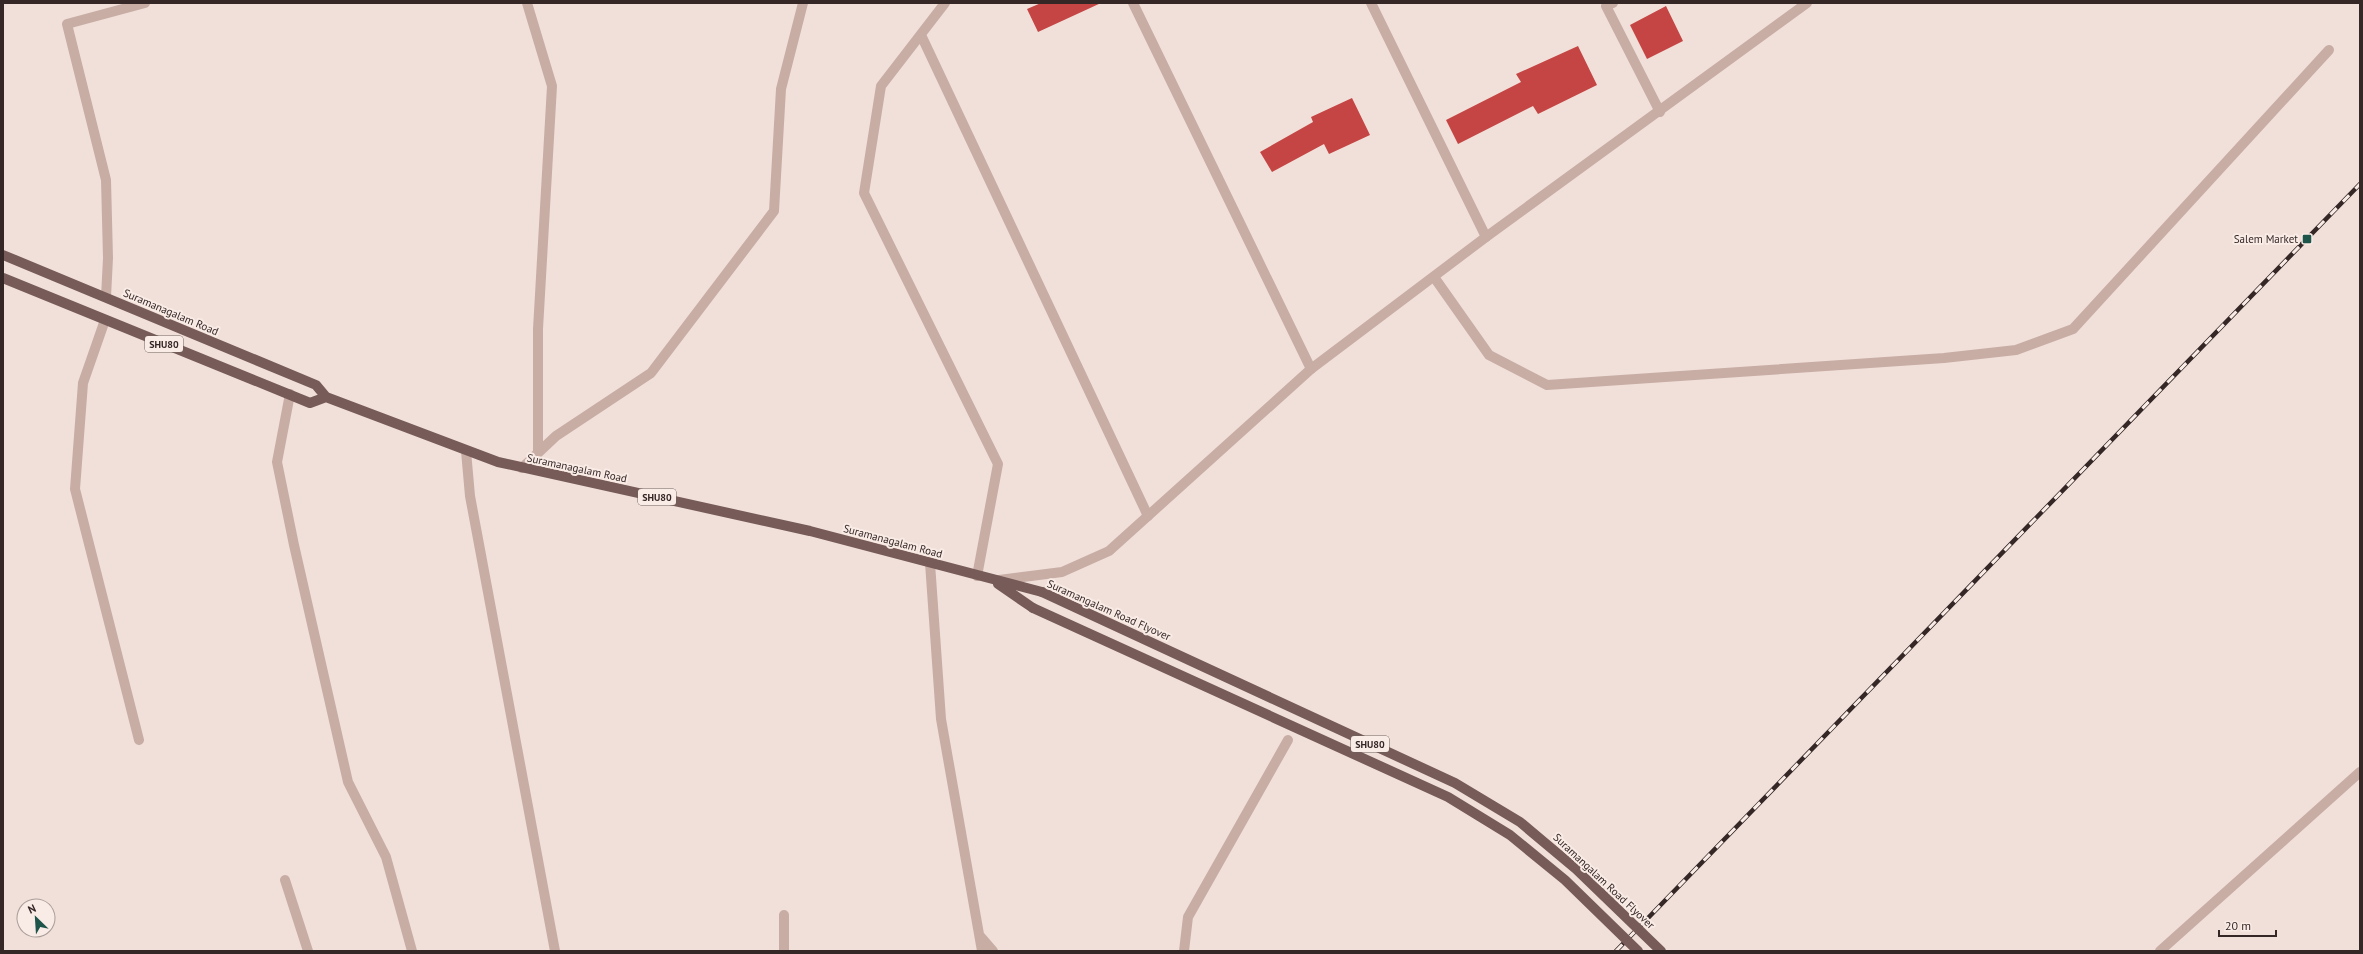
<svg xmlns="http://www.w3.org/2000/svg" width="2363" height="954" font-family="'PT Sans',sans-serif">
	<rect width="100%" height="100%" fill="#f1e0d9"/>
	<path fill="#c44544" d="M1041,3h60l-63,29 -11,-23z
		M1666,6l17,35 -36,18 -17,-34z
		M1578,46l19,39 -59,29 -5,-8 -75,38 -12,-24 75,-38 -5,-8z
		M1352,98l18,37 -41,19 -5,-10 -52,28 -12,-20 53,-30 -2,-5z"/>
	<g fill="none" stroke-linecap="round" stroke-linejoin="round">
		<path stroke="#c8ada5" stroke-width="10" d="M527,3l25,83 -14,243v124
			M945,3l-64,83 -17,107 134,271 -21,112
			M1133,3l178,366
			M1371,3l115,234
			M1613,3l-7,3 54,106
			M921,35l227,481
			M1434,277l55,78 58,30 397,-27 72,-8 57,-21 256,-279
			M106,297l2,-39 -2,-78 -39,-156 78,-21
			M105,320l-22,63 -8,106 64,251
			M290,394l-13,68 17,83 54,237 38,75 26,94
			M466,451l4,45 85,455
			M522,468l34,-32 95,-63 123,-162 7,-122 22,-86
			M930,563l11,156 41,232
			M285,880l23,71
			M784,915v36
			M980,936l13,15
			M1184,951l4,-34 100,-177"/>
		<path stroke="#c8ada5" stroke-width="10" d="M999,580l63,-8 47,-21 202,-182 175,-132 321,-234
			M2160,951l200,-179"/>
		<path stroke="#765b58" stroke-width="10" d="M3,255l313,130 10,12 172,65 312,69 232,61
			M3,278l307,125 16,-6
			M998,584l35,24"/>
		<g stroke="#342726" stroke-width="4.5">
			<path id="rail" d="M1616,951l744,-767"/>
		</g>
		<use href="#rail" stroke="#f9ebe5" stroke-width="3" stroke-dasharray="9" stroke-linecap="butt"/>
		<path stroke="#765b58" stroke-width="10" d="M1042,592l413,191 65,39 56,47 85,82
			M1033,608l415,189 62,38 55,45 73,71"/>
	</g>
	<rect fill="#1d554b" stroke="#f9ebe5" stroke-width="1.5" x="2302" y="234" width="10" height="10" rx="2"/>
	<g text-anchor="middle" stroke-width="4" stroke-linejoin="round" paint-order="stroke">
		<g fill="#f9ebe5" stroke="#6f625f" stroke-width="1">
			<rect x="145" y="336" width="38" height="16" rx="3"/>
			<rect x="638" y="489" width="38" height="16" rx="3"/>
			<rect x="1351" y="736" width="38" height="16" rx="3"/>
		</g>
		<g font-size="10" font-weight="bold" fill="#342726">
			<text x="164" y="348">SHU80</text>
			<text x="657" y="501">SHU80</text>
			<text x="1370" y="748">SHU80</text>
		</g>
		<g font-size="11" fill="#342726" stroke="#f9ebe5" text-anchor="end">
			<text x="2298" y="243">Salem Market</text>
		</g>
		<g font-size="11" fill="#342726" stroke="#f9ebe5">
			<text transform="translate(171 312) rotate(23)" y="4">Suramanagalam Road</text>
			<text transform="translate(577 468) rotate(12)" y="4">Suramanagalam Road</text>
			<text transform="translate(893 541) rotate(15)" y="4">Suramanagalam Road</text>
			<text transform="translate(1109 610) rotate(24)" y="4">Suramangalam Road Flyover</text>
			<text transform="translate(1604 881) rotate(43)" y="4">Suramangalam Road Flyover</text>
		</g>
	</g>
	<rect width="2363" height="954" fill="none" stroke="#342726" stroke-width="8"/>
	<g transform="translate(36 918) rotate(335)"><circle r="19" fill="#f9ebe5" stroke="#aa9d99"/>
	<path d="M0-3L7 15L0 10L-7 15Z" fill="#1d554b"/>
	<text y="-6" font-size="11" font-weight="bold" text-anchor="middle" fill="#342726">N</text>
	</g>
	<path d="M2219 930v6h57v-6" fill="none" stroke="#342726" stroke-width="2"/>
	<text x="2225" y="930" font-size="12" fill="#342726" stroke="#f9ebe5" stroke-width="3" paint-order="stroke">20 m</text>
</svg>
